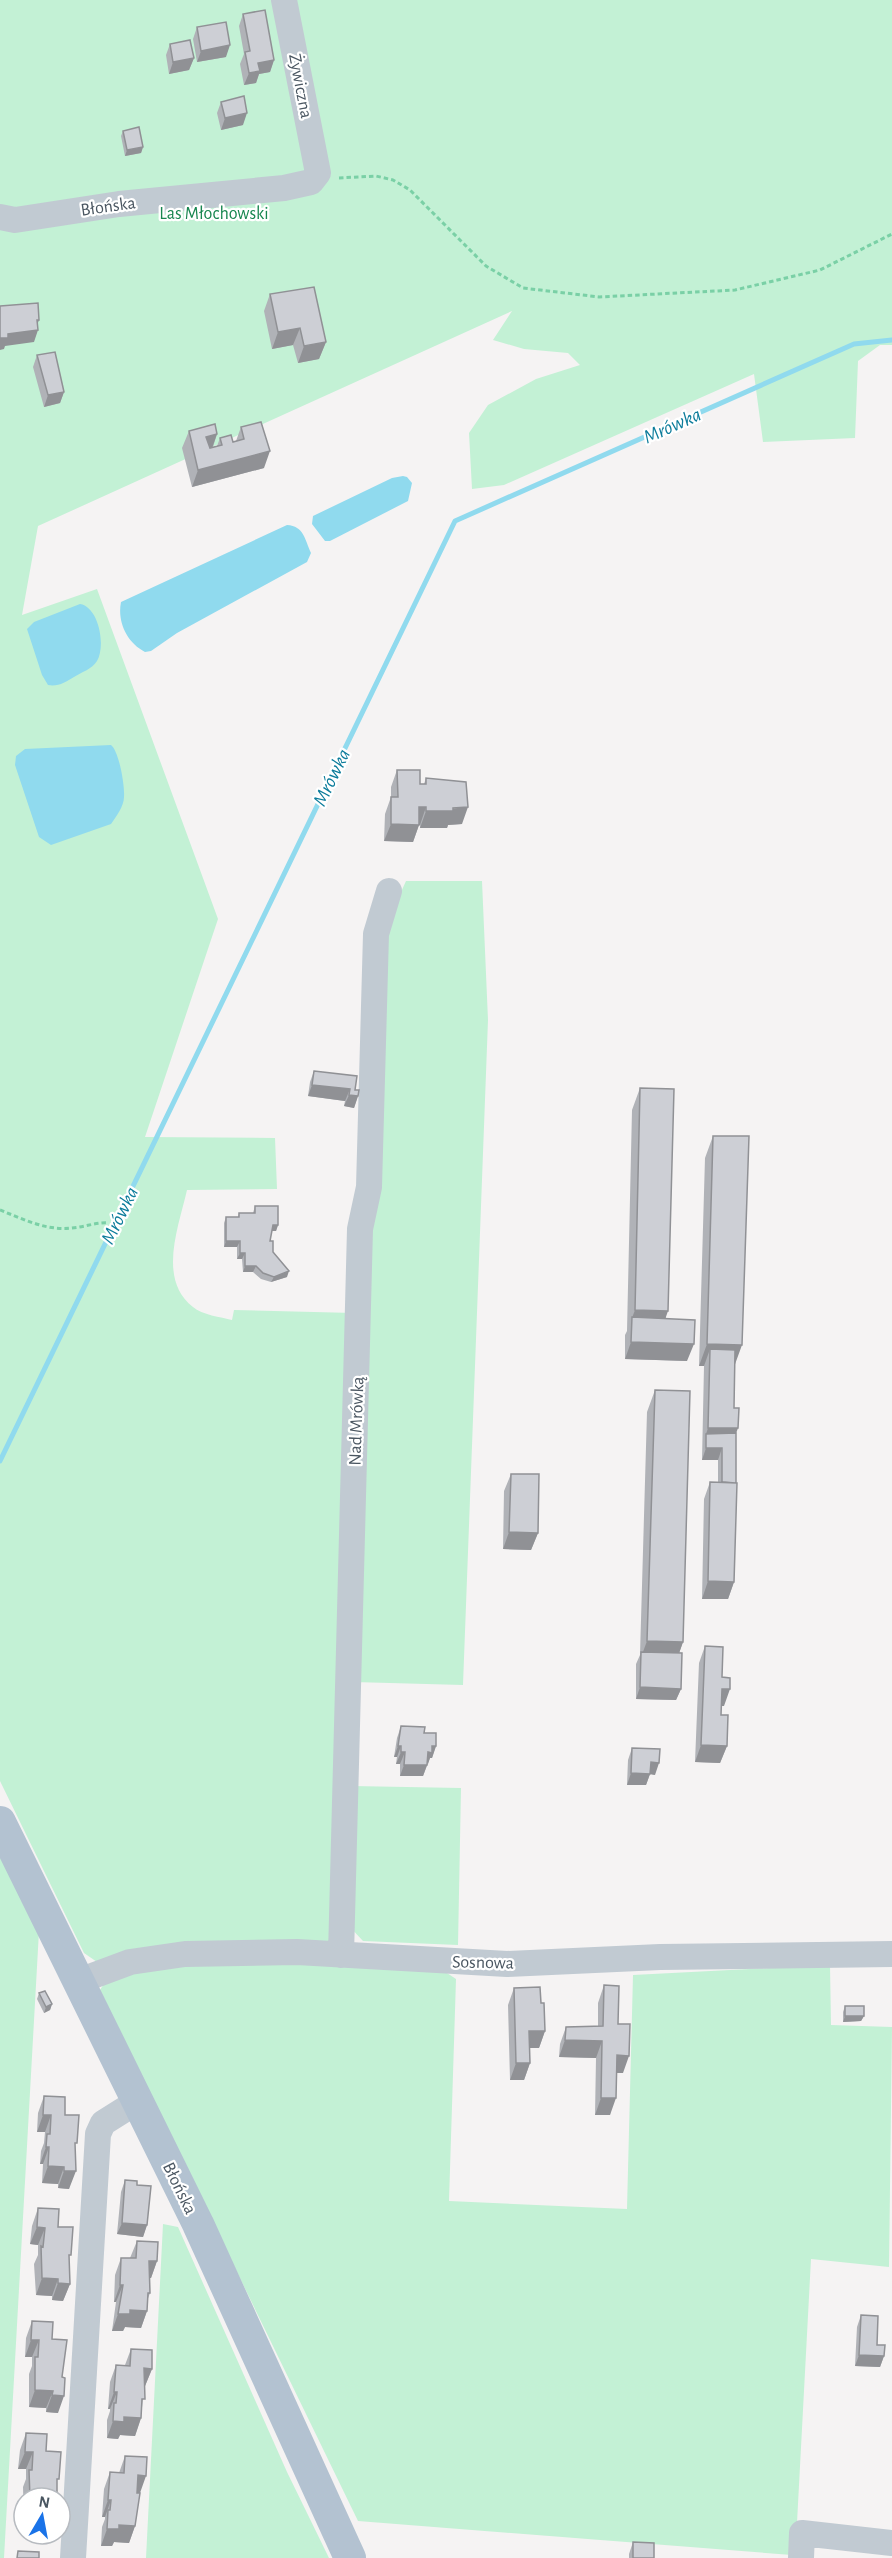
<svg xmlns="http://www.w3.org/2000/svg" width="892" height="2558" font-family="'Alegreya Sans',sans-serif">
	<rect width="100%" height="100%" fill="#f5f3f3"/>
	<path fill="#c3f1d5" d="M0,0h892v345h-12l-22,16 -3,77 -92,4 -9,-68 -250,111 -32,4 -3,-56 19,-28 48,-26 44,-14 -12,-12 -44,-4 -31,-9 19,-29 -474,215 -16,89 75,-26 121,330 -73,218 130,1 2,51 -90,1c-8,36 -30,89 6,117 9,8 28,10 39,13l2,-10 120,3 -22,634 -235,15 -13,-9 -84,-172z
		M406,881h76l6,139 -25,665 -110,-3 29,-748z
		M352,1786l109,2 -3,157 -95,-4 -14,-15z
		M0,1857l39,74 -35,627h-4z
		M297,1959l144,10 15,10 -7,222 178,8 6,-234 197,-10 1,60 61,2 -3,240 -78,-8 -14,264 -5,32 -434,-34 -258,-531 7,-11 45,-14z
		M163,2224l15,3 109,245 42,86h-183z"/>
	<path fill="#90daee" d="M403,476l4,1 5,6 -4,18 -78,40h-5l-13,-17 1,-8 79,-38z
		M287,525c17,1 18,15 24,28l-4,9 -130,71 -26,18 -6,1c-18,-9 -28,-30 -24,-50z
		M80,604c19,3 26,42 17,57 -5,8 -15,11 -23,16 -8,5 -16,10 -26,8l-6,-10 -15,-46 7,-7z
		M111,745c8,6 14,41 13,52 0,9 -8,20 -13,27l-60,21 -12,-8 -24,-72 1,-9 9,-7z"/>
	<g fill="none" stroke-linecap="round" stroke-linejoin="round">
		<path stroke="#90daee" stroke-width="5" d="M0,1461l455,-940 399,-177 38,-4"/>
		<path stroke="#7ad0a6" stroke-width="3" stroke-dasharray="4.5 3" stroke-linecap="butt" d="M339,178l37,-2 17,4 17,10 76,76 37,22 76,9 136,-7 85,-20 72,-36
			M0,1210c23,9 46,21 72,18 13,-1 24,-6 37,-5"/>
		<path stroke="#c1cad2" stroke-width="26" d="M0,217l15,3 104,-16 165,-16 27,-6 7,-9 -34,-173
			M341,1955l19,-726 9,-42 7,-253 13,-43
			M79,1981l51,-19 55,-8 112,-2 210,12 153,-7 232,-3
			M73,2558l25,-424 5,-11 35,-22
			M801,2558l1,-25 90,10"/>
		<path stroke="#b3c2d1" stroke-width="32" d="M0,1822l198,402 152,334"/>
	</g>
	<path fill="#b0b2b7" d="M243,14l31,46 -4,12 -11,2 -3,9 -12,2 -4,-21 4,-10 -5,-28z
		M197,27l29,30 -29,5 -4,-23z
		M170,44l24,14 -5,12 -20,4 -3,-19z
		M221,102l22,23 -22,5 -4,-17z
		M123,131l20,16 -2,6 -16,3 -4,-20z
		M270,294l56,48 -7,17 -21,4 -5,-18 -21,4 -8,-38z
		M37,355l27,37 -4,11 -16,4 -11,-40z
		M241,427l23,41 -72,19 -10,-39 7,-17 28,3 -4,13 4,-1 3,-8 13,4 3,-1z
		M397,770l23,14h4l2,-6 36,46 -14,1 -1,3h-27v-3h-1l-6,17 -29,-1 1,-27 6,-17v-10z
		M314,1071l41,19 3,6 -4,12 -10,-2 1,-5 -37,-5 2,-14z
		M640,1088l26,231 21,42 -62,-2v-24l2,-4 5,-221z
		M713,1136l21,231v41l2,25 -2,149 -6,17h-26l2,-100 6,-17h8v-22h-16l2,-94h-5l6,-208z
		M255,1206l23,19 -2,6h-4l-2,10 3,11 14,25 -16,5 -10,-3 -8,-7h-10l-1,-13h-5v-12h-13v-24l2,-6h12l1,-4h14z
		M655,1390l28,252 -4,11 2,36 -5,11 -40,-1v-35l4,-9 7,-243z
		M511,1474l27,59 -7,17 -28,-1 1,-58z
		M705,1646l19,60h-3v9l6,31 -7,17 -25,-1 4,-99z
		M401,1726l23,7 12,13 -4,12h-2l-7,18h-23v-12h-4l1,-7h-3l3,-19z
		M632,1748l23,27 -5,-1 -4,11h-19l1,-25z
		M604,1985l14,39 5,49h-6l-7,42h-15l1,-57 -37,-1 1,-13 6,-17 32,-1v-23z
		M514,1988l31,43 -6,17h-9v15l-6,17h-14l-2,-75z
		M39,1993l13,11 -2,6 -6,3 -7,-14z
		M845,2006l19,10 -3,5 -18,1v-10z
		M44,2096l21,19 10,34 -6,40 -11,-1v-4l-16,-1 1,-19h-3l1,-13 3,-8 1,-11h-8l1,-19z
		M125,2180l12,5 10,40 -4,12 -26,-3 4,-42z
		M38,2208l20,19 11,34 1,23 -7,17 -11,-1v-4l-16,-1 -2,-31 4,-9v-10l-8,-1 2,-18z
		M137,2241l20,20 -6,17h-1v15l-3,8v10l-6,17 -16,-1 -2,4h-11l4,-29h-2l1,-27 6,-17h9z
		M861,2315l16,30 7,11 -4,11 -25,-1 2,-39z
		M32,2321l20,18 6,74 -12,-1v-4l-17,-1v-33l3,-8v-9h-7l1,-19z
		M131,2349l21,20 -7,17h-1l-3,32 -6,18 -15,-1 -2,4 -11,-1v-18l3,-9v-2h-2l2,-27 6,-17h9z
		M26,2433l20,18 11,34v13h-33v22l-1,-33 3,-8v-10h-8l2,-19z
		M125,2456l15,37 -5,33 -6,17 -15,-1 -2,4h-11l1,-19 3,-8v-2h-3l2,-28 6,-17 9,1z
		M633,2542l21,16h-25v-4z"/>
	<path fill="#909195" d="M230,45l-4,12 -29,5 4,-11z
		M194,58l-5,12 -20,4 4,-12z
		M274,60l-4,12 -11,2 -3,9 -12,2 5,-12 9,-10z
		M247,113l-4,12 -22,5 4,-12z
		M143,147l-2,6 -16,3 2,-6z
		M37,320h2l-4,11 3,-1 -4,12 -29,4 -1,3 -4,1v-12z
		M300,328l-7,17 -21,4 6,-17z
		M326,342l-7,17 -21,4 6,-17z
		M64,392l-4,11 -16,4 4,-12z
		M217,434l-6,17 -5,-14z
		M270,451l-6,17 -72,19 6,-17z
		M419,807h7l-6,18 -7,-1z
		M468,807l-6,17 -14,1 -1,3h-27l6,-17z
		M391,824l28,1 -6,17 -29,-1z
		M312,1085l38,4 -5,12 -37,-5z
		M349,1095l9,1 -4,12 -10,-2z
		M273,1225h5l-2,6h-6z
		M226,1241h14l-3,6h-13z
		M240,1253h5l-3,6h-5z
		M245,1266h11l-3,6h-10z
		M289,1271l-2,6 -16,5 3,-5z
		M635,1310l33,1 -8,23 -28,-16z
		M631,1342l63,2 -7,17 -62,-2z
		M707,1344l35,1 -8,22 -24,-18 -6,17h-5z
		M708,1428h30l-6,17 -26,-11z
		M706,1448h16l-4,12h-16z
		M509,1532l29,1 -7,17 -28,-1z
		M708,1581l26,1 -6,17h-26z
		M647,1641l36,1 -8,23 -35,-5z
		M640,1687l41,2 -5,11 -40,-1z
		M722,1689h8l-6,17h-8z
		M701,1745l26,1 -7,17 -25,-1z
		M398,1746h3l-4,11h-3z
		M432,1746h4l-4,12h-2l-2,6v-12z
		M401,1752h4l-5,12h-4z
		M651,1762l8,1 -4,12 -5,-1 -4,11h-19l4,-12z
		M404,1765h23l-4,11h-23z
		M52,2004l-2,6 -6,3 2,-6z
		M845,2016h19l-3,5 -18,1z
		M529,2031h16l-6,17h-16z
		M565,2040l37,1 -6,17 -37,-1z
		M617,2055l12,1 -6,17h-12z
		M516,2063h14l-6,17h-14z
		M601,2098h15l-6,17h-15z
		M43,2115h8l-6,17h-8z
		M46,2147h3l-6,17h-3z
		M48,2166l16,1 -6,17 -16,-1z
		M64,2171h12l-7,18 -11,-1z
		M122,2223l25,2 -4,12 -26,-3z
		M37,2227l8,1 -7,17 -8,-1z
		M149,2261h8l-6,17h-8z
		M42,2278l16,1 -6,17 -16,-1z
		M58,2283l12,1 -7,17 -11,-1z
		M120,2285h3l-7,17h-2z
		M130,2310l17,1 -6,17 -16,-1 -2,4h-11l6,-17z
		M31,2340h8l-7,17h-7z
		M859,2355l25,1 -4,11 -25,-1z
		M144,2368l8,1 -7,17 -8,-1z
		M35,2390l18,1 -7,17 -17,-1z
		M114,2392h3l-7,17h-2z
		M52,2395l12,1 -6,17 -12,-1z
		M124,2417l17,1 -6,18 -15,-1 -2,4 -11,-1 6,-17z
		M25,2452h8l-7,17h-8z
		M138,2475l8,1 -6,17h-8z
		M108,2500h3l-6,17h-3z
		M119,2525l16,1 -6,17 -15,-1 -2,4h-11l6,-17z"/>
	<path fill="#cdcfd5" stroke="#909195" stroke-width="1.5" d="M265,10l9,50 -16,3 2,8 -11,2 -4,-21 5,-1 -7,-37z
		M226,22l4,23 -29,6 -4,-24z
		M190,40l4,18 -21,4 -3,-18z
		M244,96l3,17 -22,5 -4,-16z
		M139,127l4,20 -16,3 -4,-19z
		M314,287l12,55 -22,4 -4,-18 -22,4 -8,-38z
		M38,303l1,17h-2l1,10 -30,4v4h-8v-32z
		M55,352l9,40 -16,3 -11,-40z
		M261,422l9,29 -72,19 -9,-39 26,-7 2,10 -11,3 4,11 12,-3 -2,-7 11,-3 2,7 11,-3 -3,-12z
		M397,770h23v14h6v-6l40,4 2,25 -15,1v3h-27v-4h-7v18l-28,-1v-27h7z
		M314,1071l43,5 -2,14h4l-1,6 -9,-1 1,-6 -38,-4z
		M640,1088l34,1 -6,222 -33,-1z
		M713,1136h36l-7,209 -35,-1z
		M255,1206h23v19h-5l-3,16h3v11l16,19 -15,6 -11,-4 -7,-7h-11v-13h-5v-12h-14v-24h13v-4h16z
		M632,1317l63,3 -1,24 -63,-2z
		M710,1349l25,1 -1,58h5l-1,20h-30z
		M655,1390l35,1 -7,251 -36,-1z
		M736,1433v50l-14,-1v-34h-16v-14z
		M511,1474h28l-1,59 -29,-1z
		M710,1482l27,1 -3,99 -26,-1z
		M705,1646l18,1 -1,30 8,1v11h-8l-1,26h7l-1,31 -26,-1z
		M641,1652l41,1 -1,36 -41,-2z
		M401,1726l24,1 -1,6h12v13h-4v7l-4,-1 -1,13h-23l1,-13h-4v-6h-3z
		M632,1748l28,1 -1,14 -8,-1 -1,12 -19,-1z
		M604,1985l15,1 -1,38h12l-1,32 -12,-1 -1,43h-15l1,-57 -37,-1 1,-13 37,-1z
		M540,1987l1,16h3l1,28h-16l1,32h-14l-2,-75z
		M45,1991l7,13 -6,3 -7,-14z
		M845,2006h19v10h-19z
		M44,2096l21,1v18h14l-2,28h-2l1,28h-12v-4l-16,-1 1,-19h-3l1,-13h3l1,-19h-8z
		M125,2180l12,1v4l14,1 -4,39 -25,-2z
		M38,2208l21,1 -1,18h15l-2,28h-2l1,29 -12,-1v-4l-16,-1 -1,-32 2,1 2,-19 -8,-1z
		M137,2241l21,1 -1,19h-8l1,32h-2l-1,18 -17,-1v4h-12l5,-29h-3l1,-27h15z
		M861,2315l17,1 -1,29h8l-1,11 -25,-1z
		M32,2321l21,1 -1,17 15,1 -5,37 3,1 -1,18 -12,-1 1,-4 -18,-1v-33h3l1,-17h-8z
		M131,2349l21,1v19l-8,-1 1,31h-3l-1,19 -17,-1v5l-11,-1 1,-18h2l1,-11h-3l2,-27 14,1z
		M26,2433l21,1 -1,17 15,1 -2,27h-2v19h-27l-1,-28h3l1,-18h-8z
		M125,2456l22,1 -1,19 -8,-1 -1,18h3l-5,33 -16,-1v4h-12l1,-19h2l1,-10h-3l2,-28 14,1z
		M633,2542l21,1v15h-21z
		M18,2551l21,1v6h-22z"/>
	<g text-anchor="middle" stroke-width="4.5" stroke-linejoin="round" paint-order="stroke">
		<g font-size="18" fill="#4a5661" stroke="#fff">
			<text transform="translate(301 86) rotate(79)" y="6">Żywiczna</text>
			<text transform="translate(108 206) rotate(-8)" y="6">Błońska</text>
			<text transform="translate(356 1421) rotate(-88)" y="6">Nad Mrówką</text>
			<text transform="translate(483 1962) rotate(1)" y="6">Sosnowa</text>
			<text transform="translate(180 2188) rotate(64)" y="6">Błońska</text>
		</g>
		<g font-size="18" fill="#17864f" stroke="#fff">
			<text x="214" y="219">Las Młochowski</text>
		</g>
		<g font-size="20" font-style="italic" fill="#0c7c9b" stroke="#fff">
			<text transform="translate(672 425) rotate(-24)" y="7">Mrówka</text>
			<text transform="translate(331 777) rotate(-64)" y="7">Mrówka</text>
			<text transform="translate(119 1215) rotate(-64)" y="7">Mrówka</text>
		</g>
	</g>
	<g transform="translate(42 2516) rotate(10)"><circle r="28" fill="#ffffff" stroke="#b7bbc0" stroke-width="1.5"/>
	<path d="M0-4.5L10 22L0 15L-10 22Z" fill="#1a73e8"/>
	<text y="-9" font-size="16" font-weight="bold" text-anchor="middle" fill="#4a5661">N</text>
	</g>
</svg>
